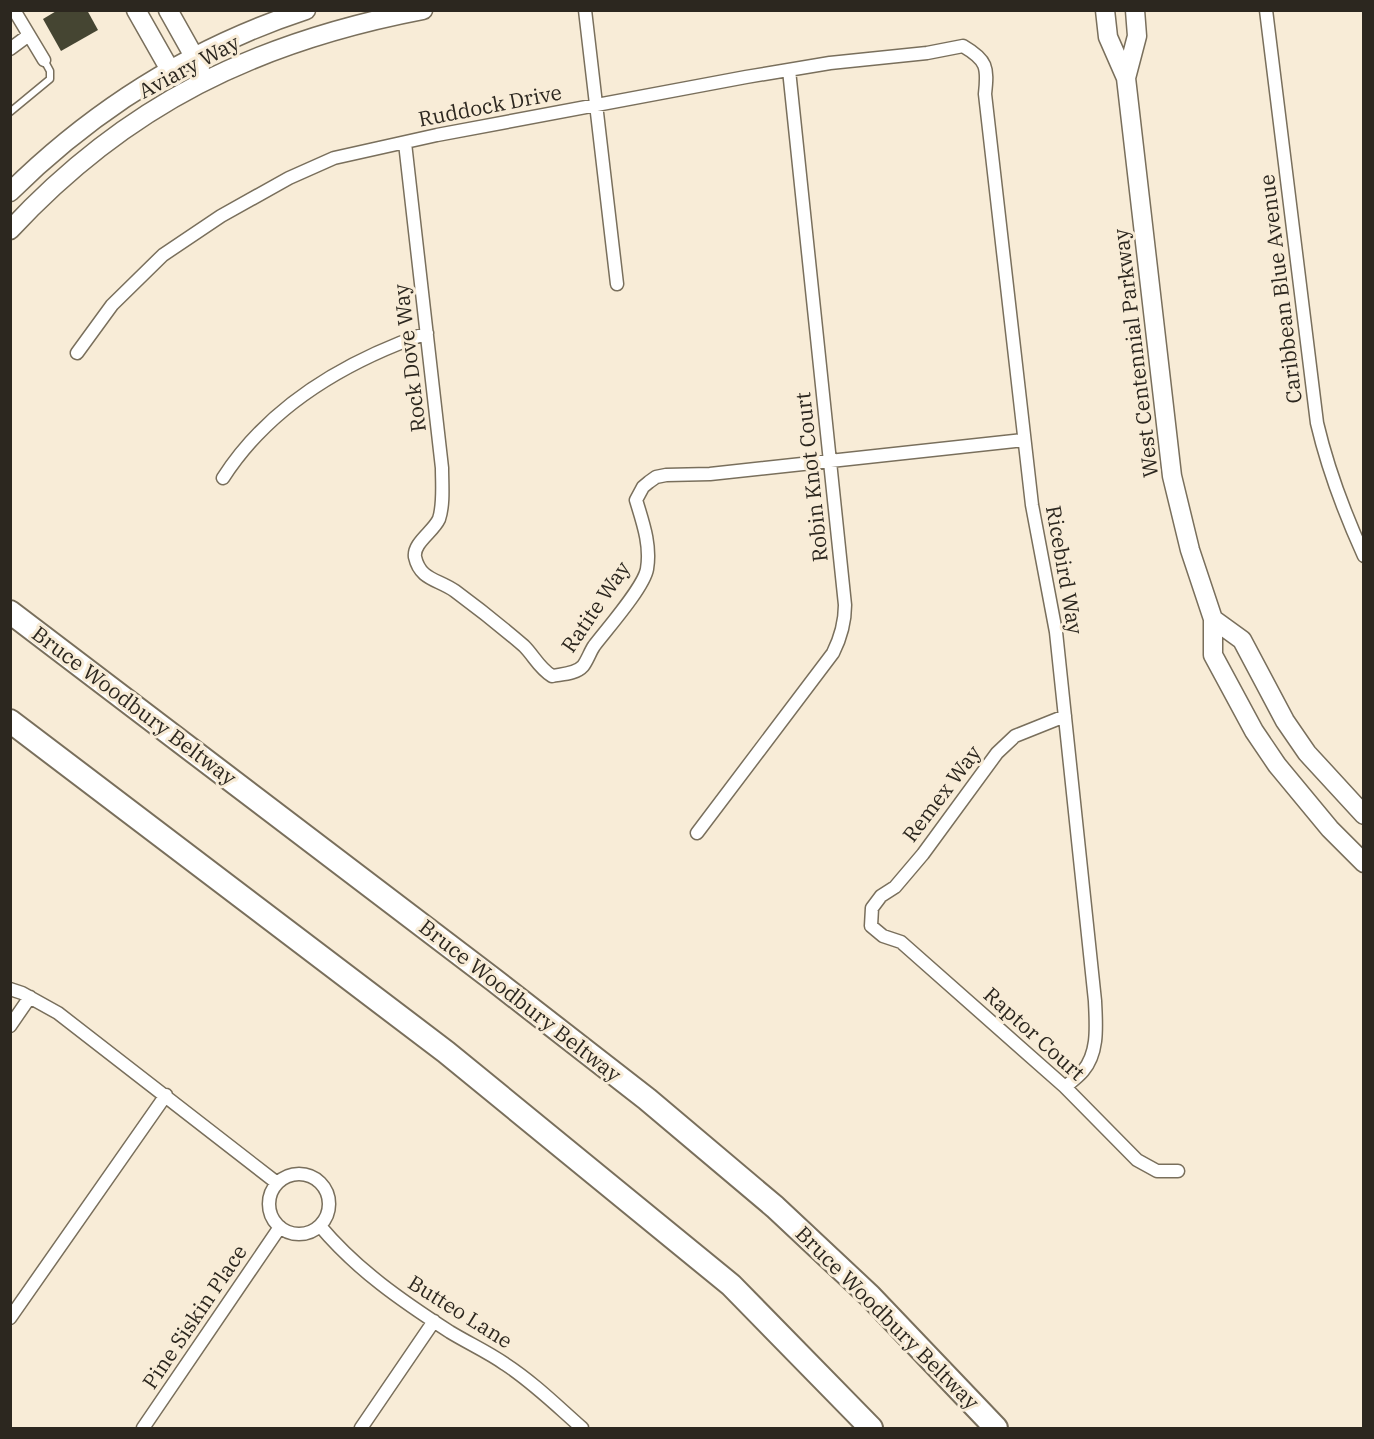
<svg xmlns="http://www.w3.org/2000/svg" width="1374" height="1439" font-family="'IBM Plex Serif',serif">
	<rect width="100%" height="100%" fill="#f8ecd7"/>
	<path fill="#454532" d="M58,10h29l11,20 -37,21 -18,-32z"/>
	<g fill="none" stroke-linecap="round" stroke-linejoin="round">
		<g stroke="#796f5c" stroke-width="9">
			<path id="lane" d="M10,112l40,-33v-8l-6,-11"/>
		</g>
		<g stroke="#796f5c" stroke-width="15">
			<path id="street" d="M14,10l30,50
				M585,10l32,274
				M1266,10l51,413c11,47 27,89 47,133
				M10,49l19,-14
				M405,143l37,325c0,16 2,36 -3,51 -6,13 -26,24 -24,38 5,23 23,22 40,34 23,17 47,36 69,55 10,10 15,22 28,30 10,-2 24,-2 31,-10 4,-5 7,-14 11,-20 13,-17 50,-59 53,-77 4,-24 -4,-46 -11,-69l7,-13 6,-5 7,-5 10,-2 44,-1 314,-34
				M77,353l35,-48 51,-50 58,-39 68,-38 45,-20 103,-23 309,-58 84,-14 97,-10 36,-7c24,14 25,21 22,48l47,411 24,127 39,369c1,24 4,51 -12,70 -5,6 -12,11 -18,16
				M223,478c47,-73 123,-117 204,-145
				M1065,716l-50,20 -18,17 -74,101 -28,33 -14,9 -9,12 -1,18 12,10 18,6 164,145 72,73 20,11h21
				M697,833l136,-180c8,-16 12,-30 12,-48l-56,-535
				M10,989l12,4 36,20 219,170
				M10,1026l20,-29
				M269 1204a30 30 0 1 1 60 0a30 30 0 1 1-60 0Z
				M320,1226c37,44 82,75 130,106 18,11 38,20 55,32 29,19 52,42 77,64
				M10,1318l156,-223
				M143,1428l137,-201
				M361,1428l73,-107"/>
		</g>
		<g stroke="#796f5c" stroke-width="21">
			<path id="secondary" d="M136,10l38,67
				M168,10l32,57
				M1105,10l3,27 18,41 46,398 18,74 23,69v36l41,76 23,34 53,64 34,34
				M1126,78l11,-42 -2,-26
				M10,192c85,-84 183,-145 296,-182
				M10,230c117,-126 246,-188 413,-220
				M1213,619l29,21 43,81 22,32 57,62"/>
		</g>
		<g stroke="#796f5c" stroke-width="26">
			<path id="highway" d="M10,612l484,368 153,119 128,108 95,89 126,132
				M10,721l436,331 285,233 140,143"/>
		</g>
		<use href="#lane" stroke="#fff" stroke-width="6"/>
		<use href="#street" stroke="#fff" stroke-width="12"/>
		<use href="#secondary" stroke="#fff" stroke-width="18"/>
		<use href="#highway" stroke="#fff" stroke-width="22"/>
	</g>
	<g text-anchor="middle" stroke-width="6" stroke-linejoin="round" paint-order="stroke">
		<g font-size="21" fill="#2c271f" stroke="#f8ecd7">
			<text transform="translate(189 67) rotate(-28)" y="7">Aviary Way</text>
			<text transform="translate(490 106) rotate(-11)" y="7">Ruddock Drive</text>
			<text transform="translate(1281 289) rotate(-97)" y="7">Caribbean Blue Avenue</text>
			<text transform="translate(1136 353) rotate(-97)" y="7">West Centennial Parkway</text>
			<text transform="translate(410 358) rotate(-97)" y="7">Rock Dove Way</text>
			<text transform="translate(812 477) rotate(-96)" y="7">Robin Knot Court</text>
			<text transform="translate(1064 570) rotate(80)" y="7">Ricebird Way</text>
			<text transform="translate(596 607) rotate(-56)" y="7">Ratite Way</text>
			<text transform="translate(134 706) rotate(37)" y="7">Bruce Woodbury Beltway</text>
			<text transform="translate(942 794) rotate(-53)" y="7">Remex Way</text>
			<text transform="translate(520 1001) rotate(38)" y="7">Bruce Woodbury Beltway</text>
			<text transform="translate(1034 1034) rotate(42)" y="7">Raptor Court</text>
			<text transform="translate(460 1312) rotate(32)" y="7">Butteo Lane</text>
			<text transform="translate(195 1317) rotate(-56)" y="7">Pine Siskin Place</text>
			<text transform="translate(887 1318) rotate(45)" y="7">Bruce Woodbury Beltway</text>
		</g>
	</g>
	<rect width="1374" height="1439" fill="none" stroke="#2c271f" stroke-width="24"/>
</svg>
